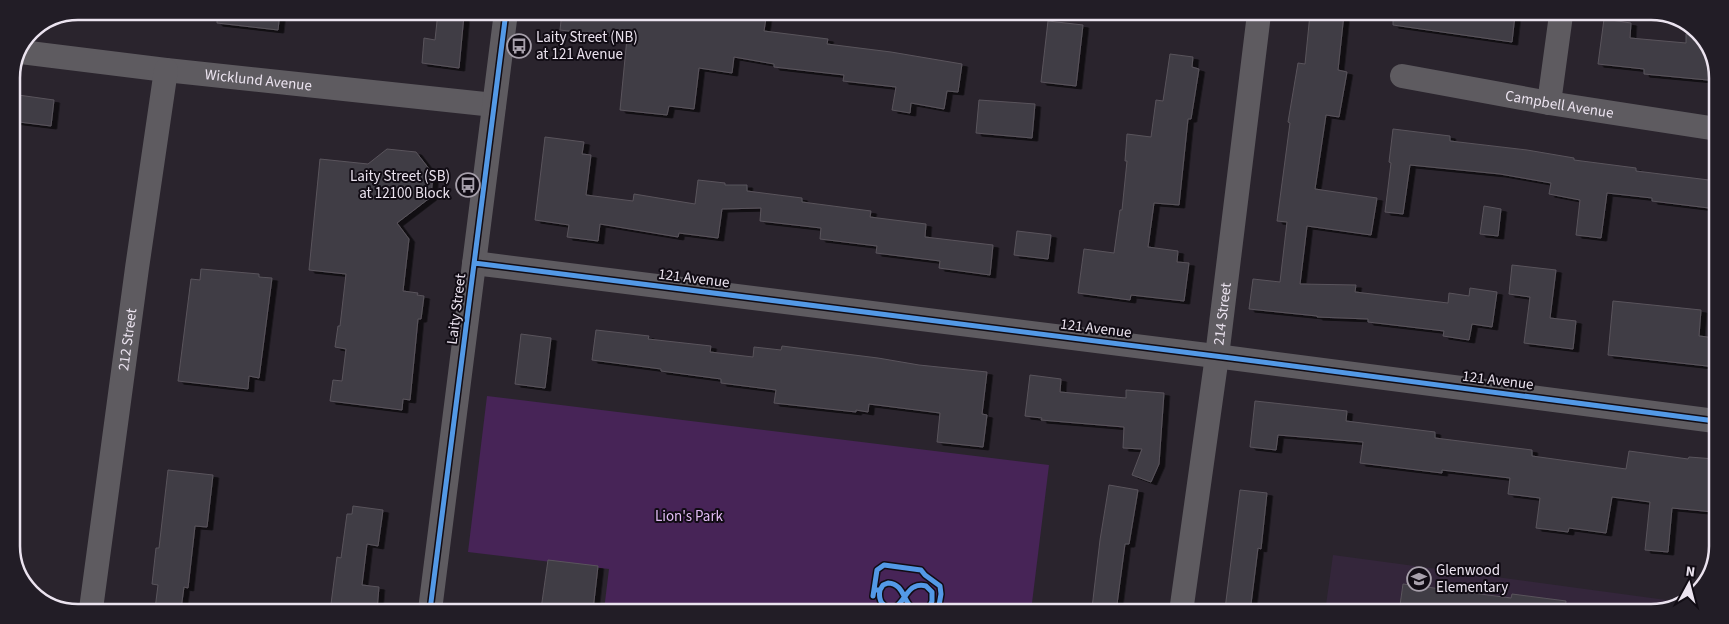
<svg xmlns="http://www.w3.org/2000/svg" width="1729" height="624" font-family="'Source Sans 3',sans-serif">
	<defs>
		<filter id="shadow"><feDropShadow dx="5.5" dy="3" stdDeviation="0" flood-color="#0009"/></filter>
	</defs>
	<rect width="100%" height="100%" fill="#2a242d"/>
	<path fill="#34263b" d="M1333,555l348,47 -30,11 -326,-1z"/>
	<path fill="#472457" d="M487,396l562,69 -18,146 -427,-1 5,-41 -141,-17z"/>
	<path fill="#413c44" stroke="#59545c" filter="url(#shadow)" d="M217,12h63l-2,18 -61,-7z
		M438,12l26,3 -5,53 -37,-5 2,-25 11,2z
		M562,12l169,1 35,5 -2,13 64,8 -1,5 64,8 71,12 -4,28 -11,-1 -3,18 -33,-6 -1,10 -18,-3 4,-23 -53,-6 1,-6 -70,-8v-3l-40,-7 -2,16 -33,-5 -5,41 -25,-3 -2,9 -47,-5 7,-72 -67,-8z
		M1310,14h34l-6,56 9,2 -8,45 -13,-2 -11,74 62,9 -6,37 -64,-9 -7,58 56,1 -1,7 93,11 1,-10 20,3 1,-8 27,4 -5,35 -20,-3 -3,16 -26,-4 1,-5 -76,-9v-3l-51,-2v-1l-68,-7 4,-30 27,3 7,-60 -10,-1 13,-98 -2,-1 10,-59 7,1z
		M1393,14h92l30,1 -3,27 -119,-17z
		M1604,19l27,4 -1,15 56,5v-9l16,2 2,1 14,37v7l-74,-7v-5l-46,-5z
		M1048,21l35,4 -7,61 -35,-4z
		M1170,54l23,3 -1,10 7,2 -8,50h-3l-9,86 -25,-2 -6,44 30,4 -1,11 12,1 -5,38 -53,-6 -1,5 -52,-7 6,-44 30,4 6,-43h2l5,-49h-2l2,-27 24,3 5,-37 7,1z
		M11,94l43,6 -3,26 -40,-5z
		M979,100l56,4 -3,34 -56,-5z
		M1393,129l57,7v5l77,9 47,8v2l62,8v3l81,10v28l-65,-8v-3l-45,-5 -6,45 -25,-3 4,-35 -31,-6 2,-11 -51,-9 -90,-9 -7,49 -18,-2 6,-49 -2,-1z
		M545,137l39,5 -2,12 9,1 -5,40 47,6 1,-7 61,10 3,-24 27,3v2h22v6l55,7v4l69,9 -1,6 56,7 -1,13 68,8 -3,30 -51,-7 1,-7 -64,-8 1,-7 -57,-7 1,-11 -61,-7 1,-13 -39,1 -4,29 -39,-5 -1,4 -78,-13 -2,17 -31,-4 2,-12 -34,-5z
		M387,149l29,3 17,22 -2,23 -34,26 12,16 -6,52 15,2 -1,2 7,1 -3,23h-3l-8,81 -7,-1 -1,11 -72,-9 3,-21 9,1 4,-32 -11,-2 3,-21h2l6,-52 -37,-4 11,-111 48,5z
		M1484,206l17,3 -3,27 -18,-2z
		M1017,231l34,4 -3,24 -34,-4z
		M1512,265l44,5 -6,48 26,3 -3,28 -49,-6 6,-46 -21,-3z
		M201,269l58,5v3l13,1 -13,100 -10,-2 -1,13 -70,-8 13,-102 9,1z
		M1613,301l88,9 -2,26 17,2v29l-108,-12z
		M596,330l53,6 -1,3 63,7 -1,6 43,5 1,-10 27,3 1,-4 96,12 41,7 68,7 -5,42 5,1 -4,32 -46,-5 3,-29 -71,-9 -1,8 -12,-2v2l-82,-9 2,-13 -55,-7v-4l-60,-8v-2l-69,-9z
		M521,334l30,4 -6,50 -30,-4z
		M1030,375l31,4 -1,13 66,6v-8l38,3 -5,71 -8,18 -19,-7 10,-26 -19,-1 1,-21 -83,-7 1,-2 -17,-2z
		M1255,401l92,10 -1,10 89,11v6l97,12v6l94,13 3,-18 59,8 1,-2 26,2 -1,53 -42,-4 -4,44 -23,-2 5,-48 -38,-5 -6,36 -37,-5 -1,4 -32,-4 4,-30 -32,-4 2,-16 -68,-8v3l-82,-10 3,-21 -85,-7 -2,15 -26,-3z
		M168,470l45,5 -6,52 -12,-1 -7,62 -4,-1 -3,22h-26l3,-24 -6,-1 4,-36h3z
		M1109,485l29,5 -9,54h-4l-9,68 -24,-4 8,-68z
		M1240,490l27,3 -6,56 -3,-1 -8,64 -25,-3z
		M353,506l30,4 -5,36 -11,-2 -5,41 17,2 -2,23 -46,-6 6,-47 4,1 6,-44h5z
		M548,560l50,6 -5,44 -52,-1z
		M1403,584l108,14 1,-4 54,7 -1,12 -166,-1z"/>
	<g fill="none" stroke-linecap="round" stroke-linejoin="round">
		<g stroke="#5e5b60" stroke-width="24">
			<path id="s1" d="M21,52l145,18 328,35"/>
			<path id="s2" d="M1402,76l147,27 168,26"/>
			<path d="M1549,103l12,-88"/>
			<path d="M474,263l757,95 484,63"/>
			<path id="s3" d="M91,609l46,-341 29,-198"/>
			<path d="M430,610l76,-598"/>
			<path id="s4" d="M1181,612l36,-256 42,-342"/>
		</g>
		<g stroke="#110c14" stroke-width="8">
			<path id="cycleway" d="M474,263l757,95 484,63
				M874,590h6c-1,5 -1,11 4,15 15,12 20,-14 30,-18 4,-2 8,-2 12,-1l6,6v9l-3,7 -12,3c-15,-6 -11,-27 -29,-28l-5,2 -3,5
				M873,596l4,-26 7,-5 37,5 4,5 15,11 1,8 -3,17
				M430,610l76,-598"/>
		</g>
		<use href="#cycleway" stroke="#5399e6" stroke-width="5"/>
	</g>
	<defs>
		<g id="bus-ring" transform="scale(1.25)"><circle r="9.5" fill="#110c14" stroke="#a7a0ab" stroke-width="1.5"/><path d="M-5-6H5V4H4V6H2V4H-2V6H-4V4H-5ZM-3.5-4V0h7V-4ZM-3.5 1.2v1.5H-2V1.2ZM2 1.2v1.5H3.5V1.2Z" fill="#a7a0ab"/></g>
		<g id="school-ring" transform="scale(1.25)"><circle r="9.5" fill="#110c14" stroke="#a7a0ab" stroke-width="1.5"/><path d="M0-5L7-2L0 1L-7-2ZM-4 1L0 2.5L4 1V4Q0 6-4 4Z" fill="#a7a0ab"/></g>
	</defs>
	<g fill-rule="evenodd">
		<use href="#bus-ring" x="519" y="46"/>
		<use href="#bus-ring" x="468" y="185"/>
		<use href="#school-ring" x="1419" y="579"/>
	</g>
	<g text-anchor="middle" stroke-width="4" stroke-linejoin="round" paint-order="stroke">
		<g font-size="15" fill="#ebe3ef" stroke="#110c14" text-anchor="start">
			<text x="536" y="42">Laity Street (NB)<tspan x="536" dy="17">at 121 Avenue</tspan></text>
			<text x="450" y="181" text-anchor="end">Laity Street (SB)<tspan x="450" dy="17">at 12100 Block</tspan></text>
			<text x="1436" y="575">Glenwood<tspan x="1436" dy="17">Elementary</tspan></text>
		</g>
		<g font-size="15" fill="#ebe3ef" stroke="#110c14">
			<text dy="5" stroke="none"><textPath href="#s1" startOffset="239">Wicklund Avenue</textPath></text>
			<text dy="5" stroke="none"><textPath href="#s2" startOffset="160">Campbell Avenue</textPath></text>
			<text transform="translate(694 278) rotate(7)" y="5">121 Avenue</text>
			<text transform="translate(456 309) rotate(-83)" y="5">Laity Street</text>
			<text dy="5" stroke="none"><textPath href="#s4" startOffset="301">214 Street</textPath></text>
			<text transform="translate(1096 328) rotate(7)" y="5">121 Avenue</text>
			<text dy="5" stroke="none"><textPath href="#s3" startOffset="272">212 Street</textPath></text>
			<text transform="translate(1498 380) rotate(7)" y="5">121 Avenue</text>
		</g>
		<g font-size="15" fill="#e4bef7" stroke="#110c14">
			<text x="689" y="521">Lion's Park</text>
		</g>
	</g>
	<path d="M0 0H1729V624H0ZM78 20H1651A58 58 0 0 1 1709 78V546A58 58 0 0 1 1651 604H78A58 58 0 0 1 20 546V78A58 58 0 0 1 78 20Z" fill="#221d26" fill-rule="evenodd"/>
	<path fill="none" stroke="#ebe3ef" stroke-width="2.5" d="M78 20H1651A58 58 0 0 1 1709 78V546A58 58 0 0 1 1651 604H78A58 58 0 0 1 20 546V78A58 58 0 0 1 78 20Z"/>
	<g transform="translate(1689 584) rotate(7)" stroke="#110c14" stroke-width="4" paint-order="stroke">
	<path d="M0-4L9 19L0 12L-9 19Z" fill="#ebe3ef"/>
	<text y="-8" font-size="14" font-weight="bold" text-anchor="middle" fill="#ebe3ef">N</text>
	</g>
</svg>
